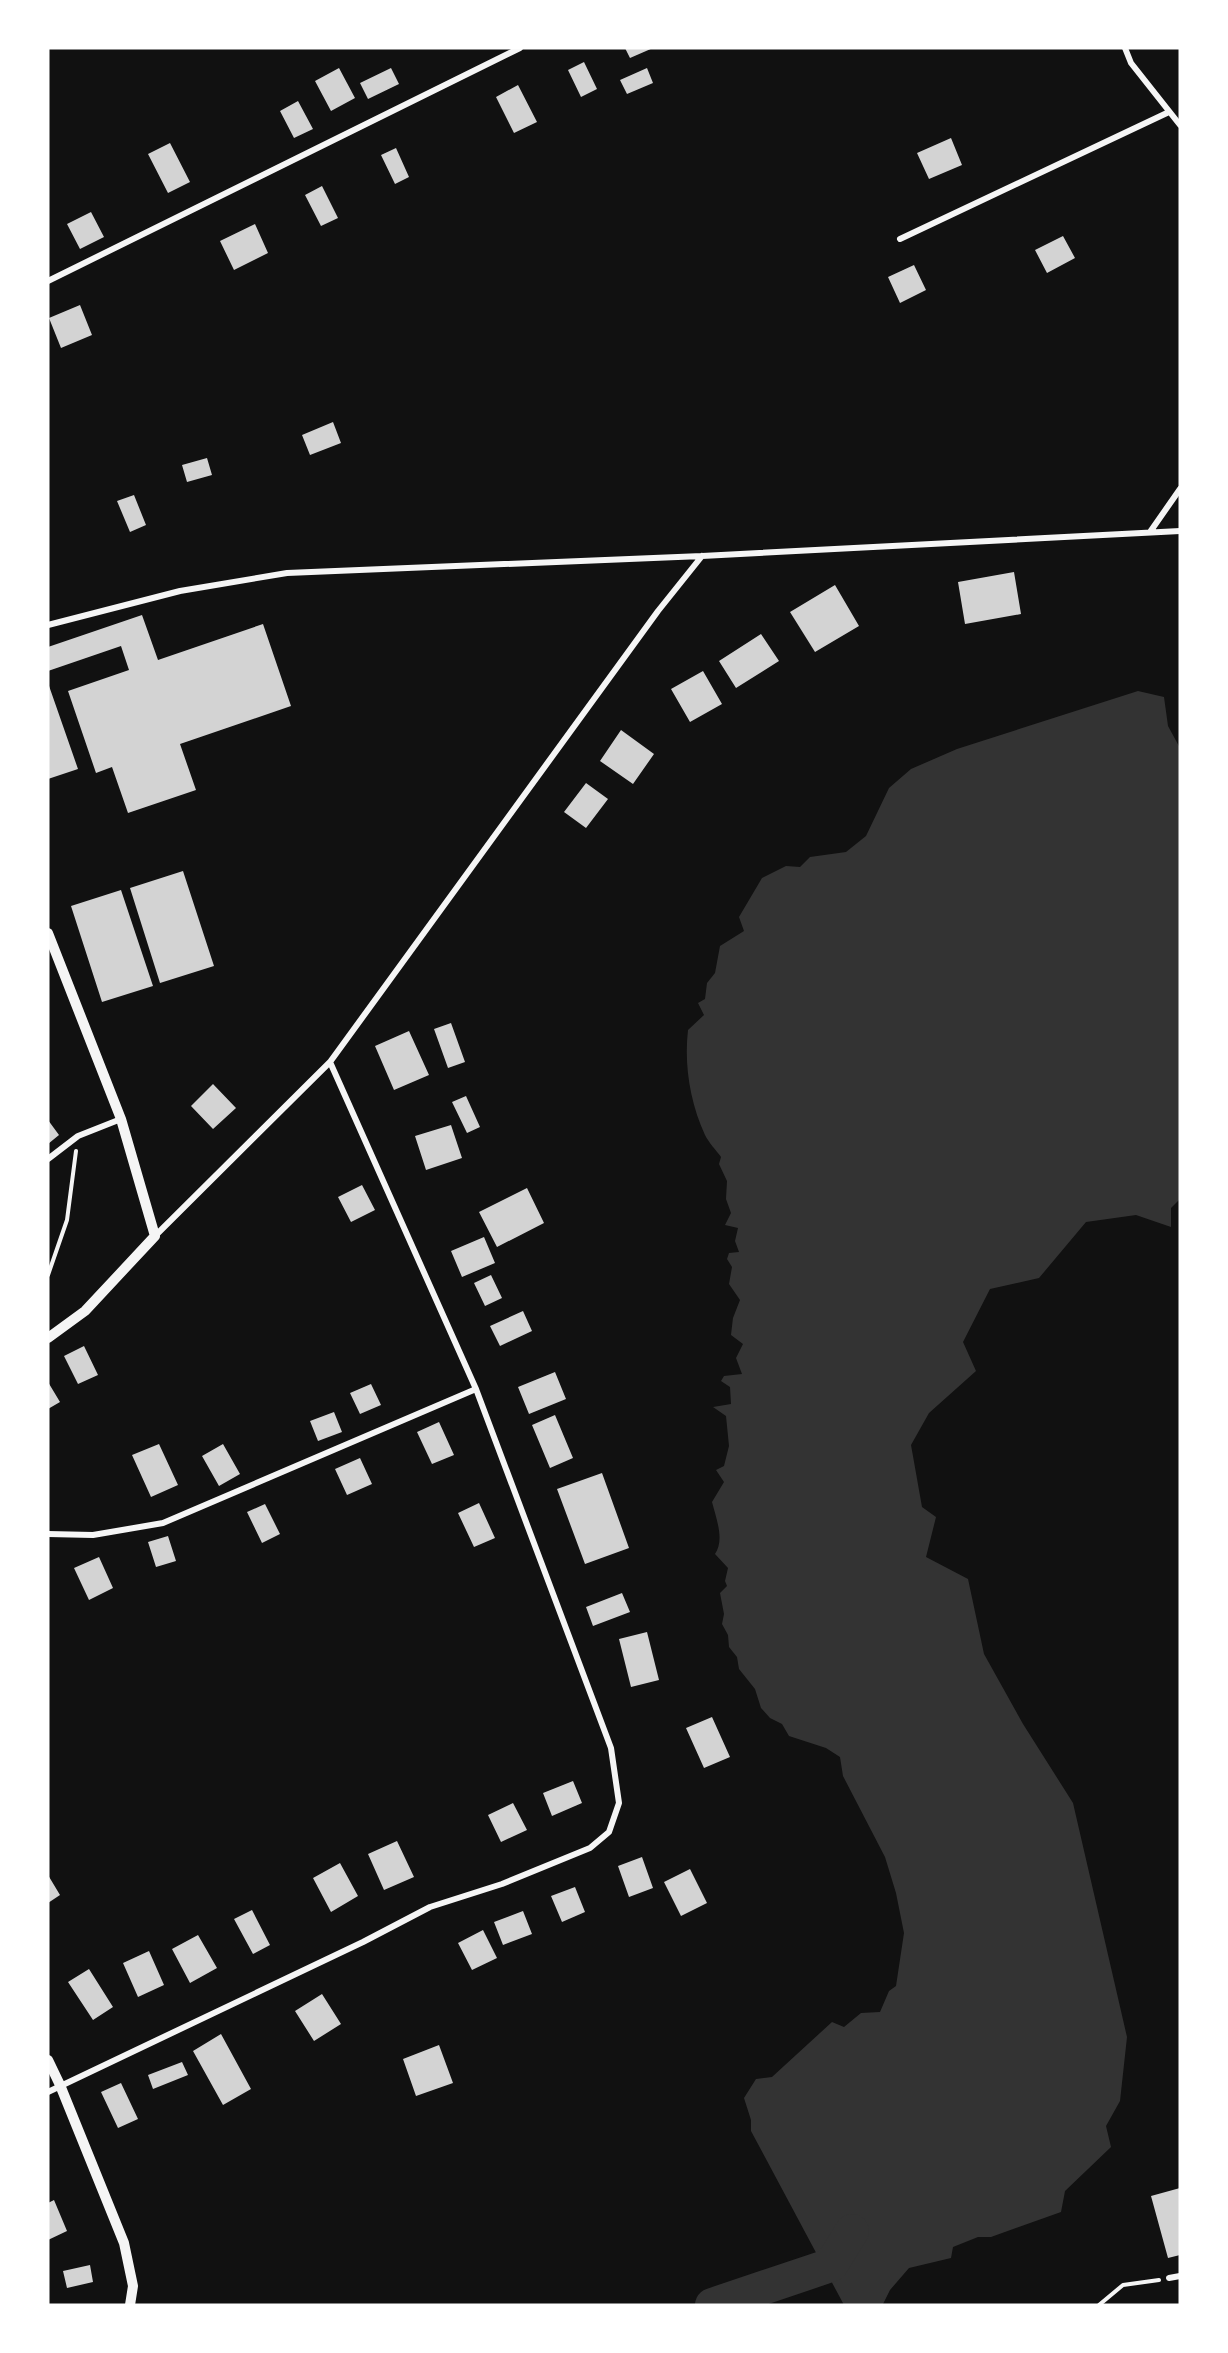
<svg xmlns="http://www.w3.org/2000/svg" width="1228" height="2353" font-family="'Exo 2',sans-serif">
	<rect width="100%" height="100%" fill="#111"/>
	<path fill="#333" d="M1138,691l26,6 4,29 12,22v451l-9,9v19l-35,-12 -50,7 -47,56 -49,11 -27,53 13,29 -47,42 -18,32 11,62 14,10 -10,40 42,22 16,75 39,70 50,79 54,234 -7,64 -14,25 5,21 -46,44 -4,21 -70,25h-13l-25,10 -2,11 -42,10 -19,22 -7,14 -39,1 -93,-174v-11l-7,-22 12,-19 16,-2 60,-55 12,5 17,-14 19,-1 9,-21 7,-5 8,-53 -8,-40 -11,-36 -42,-81 -3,-19 -14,-9 -37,-12 -7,-12 -12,-6 -9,-10 -6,-19 -16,-20 -2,-12 -8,-10 -1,-12 -6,-11 2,-10 -4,-21 7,-7 -2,-5 3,-13 -13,-14c10,-14 1,-36 -3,-52l12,-20 -8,-12 8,-4 5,-20 -3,-30 -13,-9 18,-3 -1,-17 -9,-6 3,-5 18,-2 -6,-16 7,-14 -12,-9 2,-17 7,-18 -11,-16 3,-17 -5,-8 2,-6 10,-1 -4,-11 3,-13 -13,-3 6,-12 -5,-14 1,-18 -8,-17 2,-7c-5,-7 -12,-14 -16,-22 -15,-33 -21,-70 -17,-105l16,-15 -6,-12 7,-4 2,-16 8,-10 5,-27 24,-15 -5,-14 23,-39 24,-12 14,1 10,-10 36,-5 20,-16 23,-48 22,-19 46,-20z"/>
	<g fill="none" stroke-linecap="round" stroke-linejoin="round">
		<path stroke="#333" stroke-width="34" d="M712,2305l119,-40 21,-34"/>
	</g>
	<path fill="#d3d3d3" d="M625,48h28l-23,10z
		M584,62l13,27 -16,8 -13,-27z
		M339,68l16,30 -24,13 -16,-30z
		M391,68l8,16 -31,15 -8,-16z
		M647,68l6,15 -26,11 -7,-14z
		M518,85l19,37 -23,11 -18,-36z
		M298,101l15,28 -19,9 -14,-27z
		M951,138l11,27 -33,14 -12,-26z
		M170,143l20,39 -22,11 -20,-39z
		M396,148l13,29 -14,7 -14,-29z
		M322,186l16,32 -17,8 -16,-31z
		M91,212l13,25 -24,12 -13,-25z
		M255,224l13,29 -34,17 -14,-29z
		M1063,236l12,22 -28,15 -12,-23z
		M914,265l12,25 -26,13 -12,-26z
		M80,305l12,30 -31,13 -12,-30z
		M333,422l8,21 -31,12 -8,-20z
		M207,458l5,17 -25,7 -5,-17z
		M134,495l12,30 -16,7 -13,-31z
		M1014,572l7,42 -56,10 -7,-42z
		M835,585l24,41 -44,26 -25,-40z
		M142,615l16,45 105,-36 28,82 -111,38 16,46 -68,23 -16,-46 -16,6 -28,-82 61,-21 -8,-24 -73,25v-24z
		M761,634l18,27 -43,27 -17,-27z
		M703,671l19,33 -32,18 -19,-33z
		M48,683l30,86 -30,10z
		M621,730l33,24 -21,30 -33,-23z
		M586,783l22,16 -22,29 -22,-16z
		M183,871l31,95 -54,17 -30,-95z
		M121,890l32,96 -51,16 -31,-96z
		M451,1023l14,39 -17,6 -14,-39z
		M409,1031l20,44 -35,15 -19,-44z
		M213,1084l23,24 -23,21 -22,-23z
		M466,1096l14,31 -13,6 -15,-31z
		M48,1120l11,15 -11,9z
		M451,1125l11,33 -36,12 -11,-34z
		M362,1185l13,25 -24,12 -13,-25z
		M527,1188l17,35 -47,24 -18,-35z
		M484,1237l11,26 -33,14 -11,-26z
		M491,1275l11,23 -17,8 -11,-23z
		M523,1311l9,20 -32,15 -10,-20z
		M84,1346l14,29 -20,9 -14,-28z
		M555,1372l11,27 -37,15 -11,-27z
		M48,1382l12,20 -12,7z
		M371,1384l10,21 -21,9 -10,-21z
		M334,1412l8,20 -24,9 -8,-20z
		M555,1415l18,43 -23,10 -18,-43z
		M439,1422l15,33 -22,9 -15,-32z
		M159,1444l19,41 -27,12 -19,-42z
		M223,1444l17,30 -21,12 -17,-30z
		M360,1458l12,26 -25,11 -12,-26z
		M602,1473l27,75 -44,16 -28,-75z
		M479,1503l16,35 -21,9 -16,-34z
		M265,1504l15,30 -18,9 -15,-31z
		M168,1536l8,25 -20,6 -8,-25z
		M99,1557l14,31 -24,12 -15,-32z
		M622,1593l8,19 -37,14 -7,-19z
		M647,1632l12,48 -28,7 -12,-48z
		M712,1717l18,40 -26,11 -18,-40z
		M573,1781l9,22 -30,13 -9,-23z
		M513,1803l14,27 -26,12 -13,-27z
		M397,1841l17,36 -30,13 -16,-36z
		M642,1857l11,31 -24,9 -11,-31z
		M340,1863l18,33 -27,16 -18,-34z
		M690,1869l17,34 -26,13 -17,-34z
		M48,1875l12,20 -12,8z
		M575,1887l10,25 -23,10 -11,-26z
		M252,1910l18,35 -17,9 -19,-35z
		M523,1911l9,23 -29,11 -9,-23z
		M483,1930l14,28 -25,12 -14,-27z
		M198,1935l19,33 -27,15 -18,-34z
		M149,1951l15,34 -26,12 -15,-34z
		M89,1969l24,38 -20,13 -25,-38z
		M322,1994l19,30 -27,17 -19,-30z
		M221,2034l30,55 -28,16 -30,-54z
		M439,2045l14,38 -37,13 -13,-37z
		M182,2062l6,13 -35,14 -5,-14z
		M121,2083l17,36 -20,9 -17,-36z
		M1180,2188v67l-12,3 -17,-62z
		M54,2200l13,31 -19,9v-37z
		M90,2265l3,17 -26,6 -4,-17z"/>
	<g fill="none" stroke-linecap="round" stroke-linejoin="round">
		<path stroke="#f5f5f5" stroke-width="4" d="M48,1275l19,-55 9,-69
			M1099,2305l24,-20 36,-5"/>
		<path stroke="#f5f5f5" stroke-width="6" d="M1125,48l6,15 49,62
			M900,239l269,-127
			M48,281l472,-233
			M1150,532l30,-43
			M48,625l132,-34 107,-18 415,-17 478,-25
			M48,1159l30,-23 43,-17
			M155,1236l175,-174
			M48,1534l45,1 70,-12 313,-134 -146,-327 328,-451 44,-55
			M48,2092l315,-150 67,-35 72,-23 88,-36 19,-16 10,-29 -8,-55 -135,-359
			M1169,2278l11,-2"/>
		<path stroke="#f5f5f5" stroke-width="10" d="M48,933l73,186 34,117 -70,75 -37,27
			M48,2060l12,25 64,158 9,43 -3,19"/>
	</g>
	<rect width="1228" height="2353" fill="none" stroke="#ffffff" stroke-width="99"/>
</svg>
